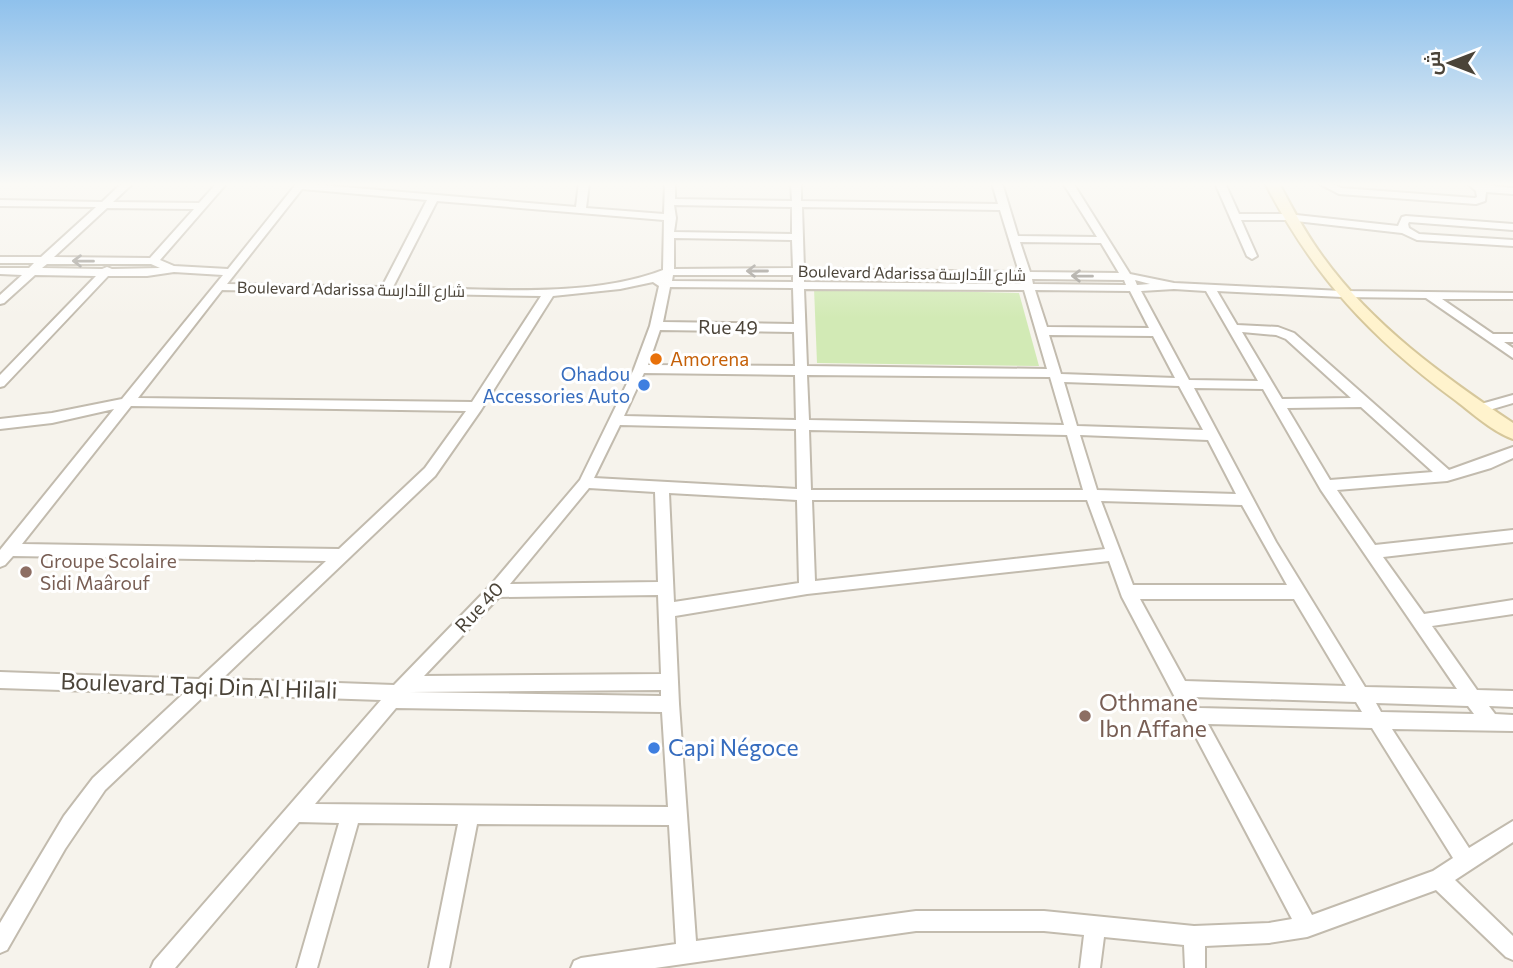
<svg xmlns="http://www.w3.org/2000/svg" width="1513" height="968" font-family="Commissioner,Cairo,sans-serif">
	<rect width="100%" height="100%" fill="#f6f3ec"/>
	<path fill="#d2eab5" d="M814,288l205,5 20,73 -222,-3z"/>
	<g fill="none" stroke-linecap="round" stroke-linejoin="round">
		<g stroke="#c2bbae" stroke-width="4">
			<path id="street" d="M122,183h11l-20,19 86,1 18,-20h10l-67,77 14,6 54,3 69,-86 279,24 3,-24h10l-3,25 78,6 1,-31h10v16l117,2 -1,-18h10v18l197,3 -6,-21h10l16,53 79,1 -34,-54h10l57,91 44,9 168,8 171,2v6h-71l51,35h20v8h-9l9,6v10l-87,-60 -84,-1 -125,-6 20,34 41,2 16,6 155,137 64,-23v11l-22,10 -44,13 -110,9 38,55 138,-15v12l-130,15 41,57 89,-14v14l-81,12 45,64 36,1v16l-24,-1 6,8 18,1v16l-121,-2 77,119 44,-27v21l-58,38 58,56v24l-7,-3 -70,-67 -129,47 -38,6 -64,3v22h-20l-1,-23 -80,-8 -4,31h-20l4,-33 -40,-4h-128l-261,37h-84l3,-7 7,-3 95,-14 -7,-119 -192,-1 -28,144h-20l29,-144 -100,-1 -41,145h-20l42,-145 -40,-1 -124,146h-24l3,-7 227,-261 -175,-6 -101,96 -40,59 -58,101 -7,3v-30l64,-107 29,-38 90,-84 -183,-6v-16l199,7 127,-118 -313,-5 -8,9 -5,2v-17l114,-141 -62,14 -52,6v-10l52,-6 70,-14 101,-124 -49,-3 -27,4h-39l-104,110 -4,1v-12l96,-99 -61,-1 -31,28 -4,1v-9l22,-20 -22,-1v-6h29l5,-5h-34v-6h41l55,-50 -96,-1v-6l102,2zM302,189l125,11 -45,87 -155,-3zM437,201l227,19 -1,50c-78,30 -187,18 -270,17zM674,205l118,2v27l-118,-2 2,-14zM802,207l198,3 19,62 -215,-3zM107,208l87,1 -44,49 -96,-1zM674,238l118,2 1,28 -119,1zM1020,242l81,1 18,30 -89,-1zM47,264h104l9,4 -48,1 -5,-2 -5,2 -60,-1zM673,275h120v7l-121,-1zM804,275l217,4 1,5 -218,-2zM1032,279l92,1 2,5 -93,-1zM1135,280l15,4 -13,1zM653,282l6,4 -9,40 -16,43 -54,111 -90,106 -96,99 -172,-6 213,-203 46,-66 72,-114 67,-7zM670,287l123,1 1,36 -131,-2zM804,289l220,1 23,79 -240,-3zM1174,289l32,2 52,90 -69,-1 -48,-89zM222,290l319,6 -69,106 -334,-4zM1035,290l95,1 19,37 -102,-1zM660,330l134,2 1,34 -147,-1zM1242,332l34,3 10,4 65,59 -69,1zM1049,335l104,1 22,42 -114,-4zM644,373l151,2 1,45 -172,-4zM807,375l243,2 14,48 -255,-5zM1064,382l115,4 24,44 -126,-4zM1194,388l69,1 58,101 136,199 -92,-2 -89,-145zM131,406l335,5 -41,57 -86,81 -317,-5zM1361,407l72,65 -103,8 -43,-72zM620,425l176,4 1,60 -203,-11zM809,430l258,5 16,55h-272zM1080,435l128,5 28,54 -139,-4zM589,488l66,4 3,90 -148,2zM669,493l128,7 2,83 -125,19zM812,500h275l18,49 -290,32zM1101,501l141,4 45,80h-154zM1109,561l13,36 170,322 -23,4 -75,3 -150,-15h-128l-220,30 -17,-237 -4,-88 132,-22zM658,595l3,79 -237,2 75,-79zM1140,599h154l52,87 -161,-5zM661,690v6l-252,-4h1zM1193,697l163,5 6,10 -163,-4zM1376,703l92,3 6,8 -93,-2zM396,708l266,4 6,95 -353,-3zM1208,724l164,4 81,130 -20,13 -121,44z
				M1215,183h10l14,31h48l111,12 4,-9 4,-1 107,8v6l-104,-8 -1,2 1,4 10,6 94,6v6l-96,-6 -15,-7 -115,-13h-46l16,36 -5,3 -5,-3z
				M1318,183h12l11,5 134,10 2,-1 -1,-6 -9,-8 46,5v6l-27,-2 -1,9 -9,3 -137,-10z
				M1513,395v8l-34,10 -6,-4 1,-3z"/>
		</g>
		<g stroke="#d6c79b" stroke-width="4">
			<path id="secondary" d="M1265,183h14c13,25 27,51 44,74 50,69 120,119 190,166v16c-20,-7 -41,-26 -58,-39 -85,-63 -141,-123 -190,-217z"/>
		</g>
		<use href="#street" fill="#fff" fill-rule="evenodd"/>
		<use href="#secondary" fill="#fff3cd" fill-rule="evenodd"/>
	</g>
	<defs><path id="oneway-shaft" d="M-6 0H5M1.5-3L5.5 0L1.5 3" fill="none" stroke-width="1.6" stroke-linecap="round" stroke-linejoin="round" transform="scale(1.75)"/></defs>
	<g stroke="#9c9892">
		<use href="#oneway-shaft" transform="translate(83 261) rotate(-179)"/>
		<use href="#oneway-shaft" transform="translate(757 271) rotate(-180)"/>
		<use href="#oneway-shaft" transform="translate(1082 276) rotate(-179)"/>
	</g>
	<linearGradient id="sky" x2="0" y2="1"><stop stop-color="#8fc1ec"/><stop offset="0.58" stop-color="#fbfaf6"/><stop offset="1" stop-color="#fbfaf6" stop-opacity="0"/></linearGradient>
	<rect width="1513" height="318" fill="url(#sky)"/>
	<circle fill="#e8710a" stroke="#fff" stroke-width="2.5" cx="656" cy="359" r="7"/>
	<g fill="#3f7fe0" stroke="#fff" stroke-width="2.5">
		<circle cx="644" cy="385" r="7"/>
		<circle cx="654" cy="748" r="7"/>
	</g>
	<g fill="#8d6e63" stroke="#fff" stroke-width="2.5">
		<circle cx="26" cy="572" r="7"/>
		<circle cx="1085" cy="716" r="7"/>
	</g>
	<g text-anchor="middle" stroke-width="6" stroke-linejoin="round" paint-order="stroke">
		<g font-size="16" fill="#4b4439" stroke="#fff">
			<text transform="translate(912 273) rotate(1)" y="6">Boulevard Adarissa شارع الأدارسة</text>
			<text transform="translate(351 289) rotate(1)" y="6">Boulevard Adarissa شارع الأدارسة</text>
		</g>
		<g font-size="19" fill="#4b4439" stroke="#fff">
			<text transform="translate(728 327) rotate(1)" y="7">Rue 49</text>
			<text transform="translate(479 607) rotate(-47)" y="7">Rue 40</text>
		</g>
		<g font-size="19" fill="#c56008" stroke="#fff" text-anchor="start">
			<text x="670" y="366">Amorena</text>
		</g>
		<g font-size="19" fill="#366cbe" stroke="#fff" text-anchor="end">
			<text x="630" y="381">Ohadou<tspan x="630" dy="22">Accessories Auto</tspan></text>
		</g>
		<g font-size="19" fill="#785e54" stroke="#fff" text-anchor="start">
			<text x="40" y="568">Groupe Scolaire<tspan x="40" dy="22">Sidi Maârouf</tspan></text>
		</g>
		<g font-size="23" fill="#4b4439" stroke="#fff">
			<text transform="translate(199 686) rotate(2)" y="8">Boulevard Taqi Din Al Hilali</text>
		</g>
		<g font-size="23" fill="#785e54" stroke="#fff" text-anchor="start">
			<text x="1099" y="711">Othmane<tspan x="1099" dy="26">Ibn Affane</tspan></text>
		</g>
		<g font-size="23" fill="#366cbe" stroke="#fff" text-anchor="start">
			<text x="668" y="756">Capi Négoce</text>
		</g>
	</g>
	<g transform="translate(1450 63) rotate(270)" stroke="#ffffff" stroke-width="5" paint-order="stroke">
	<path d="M0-5L12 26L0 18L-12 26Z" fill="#4b4439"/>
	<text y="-10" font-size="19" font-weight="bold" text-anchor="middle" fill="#4b4439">ش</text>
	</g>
</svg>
